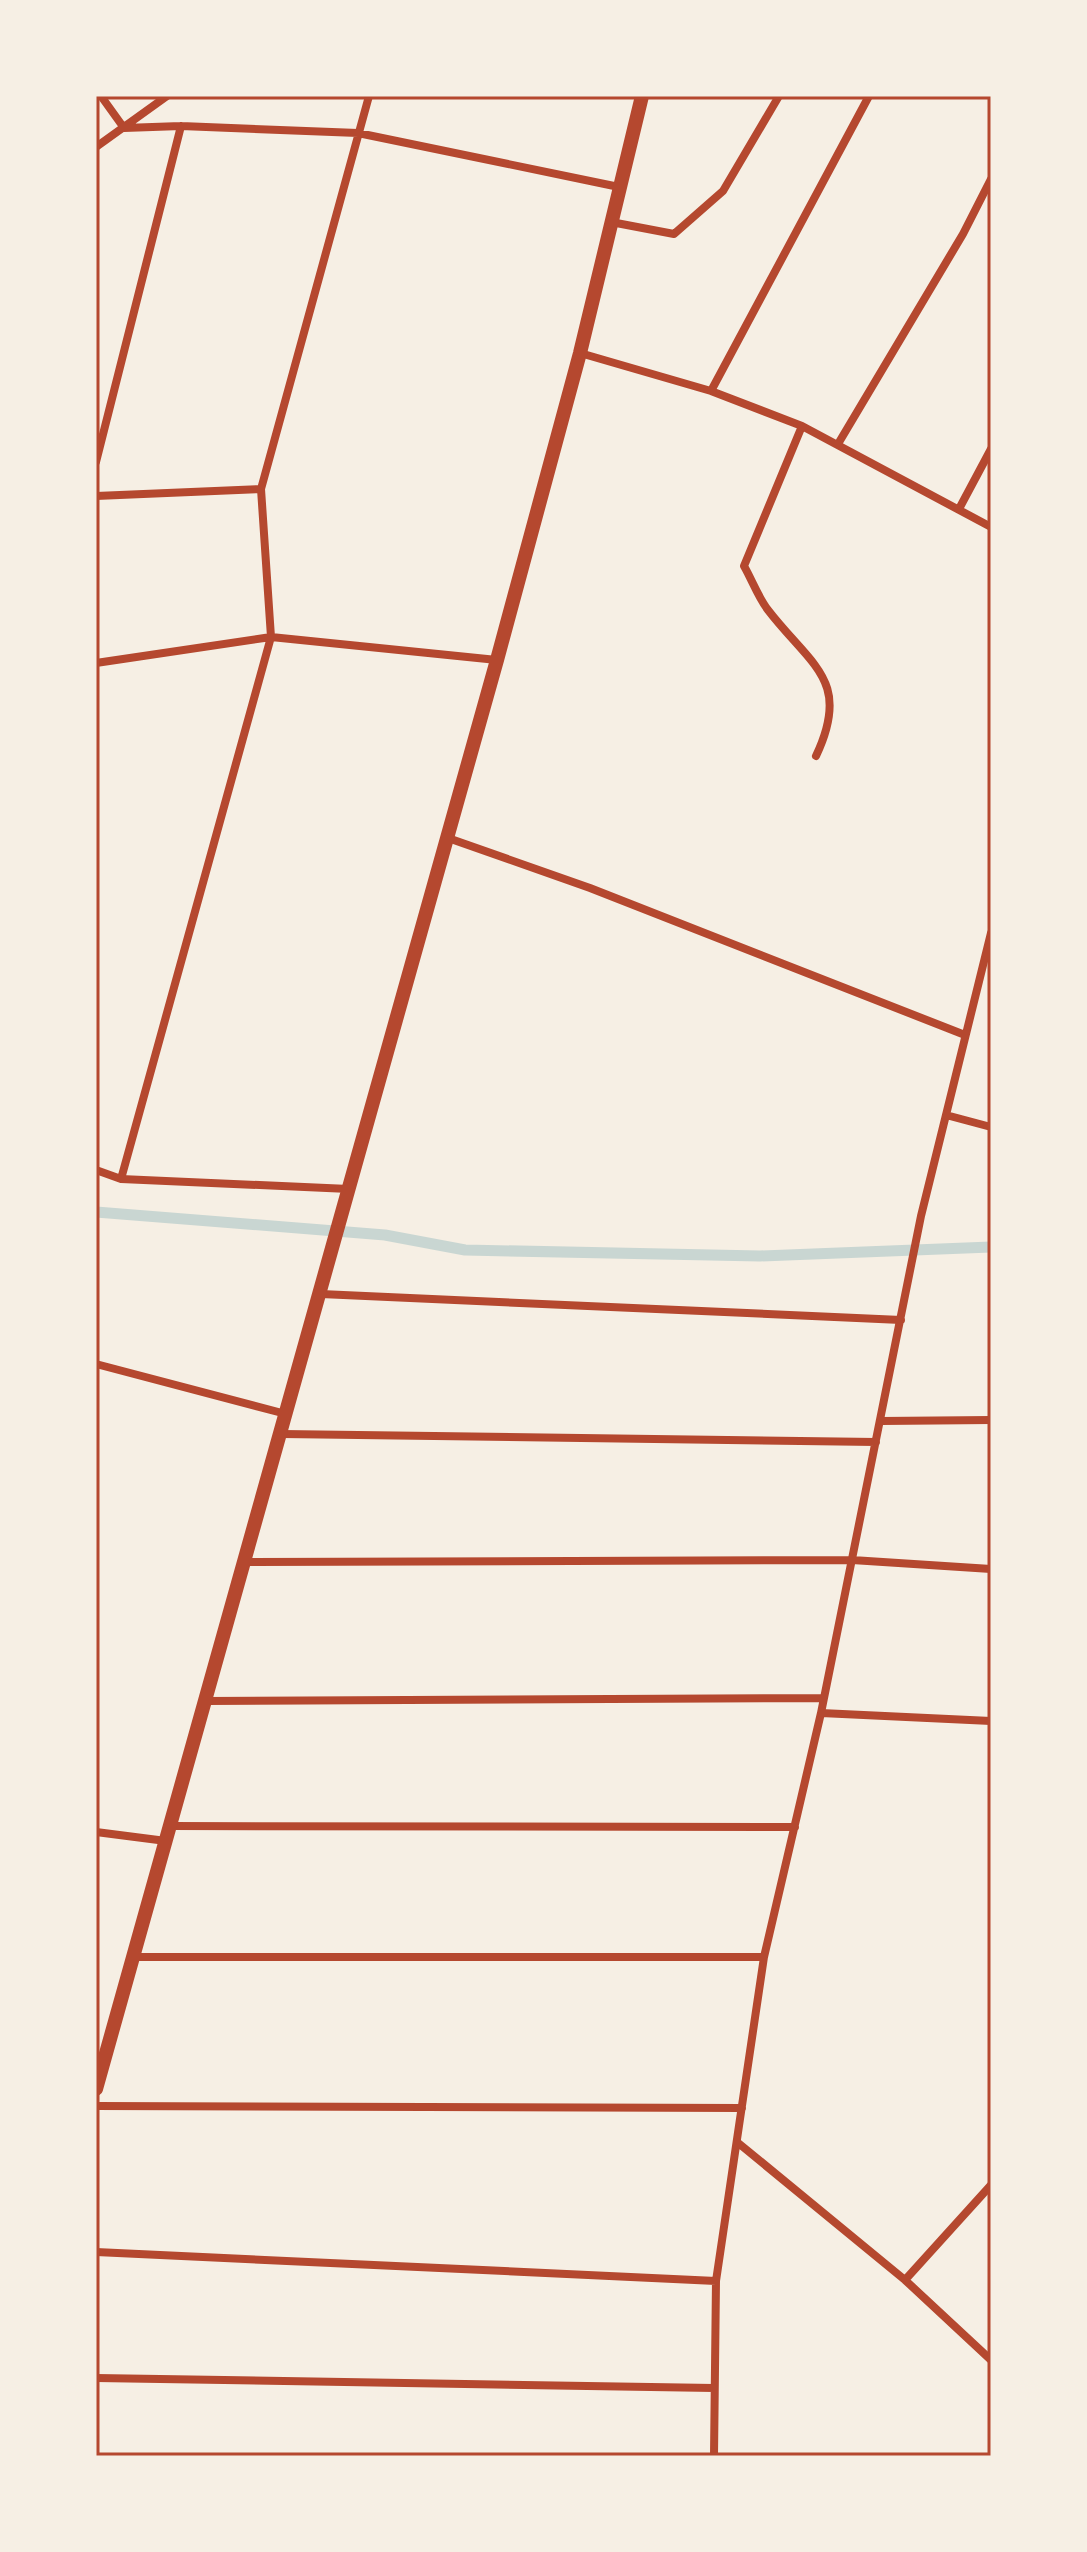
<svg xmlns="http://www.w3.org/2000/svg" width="1087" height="2552" font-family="Mulish,sans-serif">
	<rect width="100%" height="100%" fill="#f6efe4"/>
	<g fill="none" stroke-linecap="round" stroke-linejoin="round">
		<path stroke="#c9d6d2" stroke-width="11" d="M96,1212l289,23 80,15 295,6 231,-9"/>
		<path stroke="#b5482f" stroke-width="8" d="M101,96l23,32 57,-2 177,7 261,54
			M96,147l71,-51
			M611,222l63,12 49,-43 56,-95
			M580,353l131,38 91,35 189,101
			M711,391l158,-295
			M802,426l-58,140c8,14 14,31 24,44 43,56 84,70 48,146
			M838,444l125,-210 28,-55
			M96,462l85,-336
			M96,496l165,-7
			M959,509l32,-60
			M96,663l175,-26 226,23
			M448,838l142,50 375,147
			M946,1115l45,12
			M96,1170l25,9 228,10
			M121,1179l150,-542 -10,-148 108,-393
			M321,1294l580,26
			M96,1364l190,50
			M881,1421l110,-1
			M282,1434l594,8
			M245,1562l607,-2 139,9
			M206,1701l618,-3
			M821,1713l170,8
			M171,1826l624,1
			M96,1832l70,9
			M133,1957h631
			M96,2106l646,2
			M737,2142l168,138 86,80
			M96,2252l620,29
			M905,2280l86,-95
			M96,2378l618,10
			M714,2456l2,-175 48,-324 57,-244 100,-497 70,-283"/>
		<path stroke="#b5482f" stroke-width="14" d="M96,2089l401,-1429 83,-307 62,-257"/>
	</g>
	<rect width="1087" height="2552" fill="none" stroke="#f6efe4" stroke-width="196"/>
	<rect x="98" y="98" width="891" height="2356" fill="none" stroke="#b5482f" stroke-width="3"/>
</svg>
